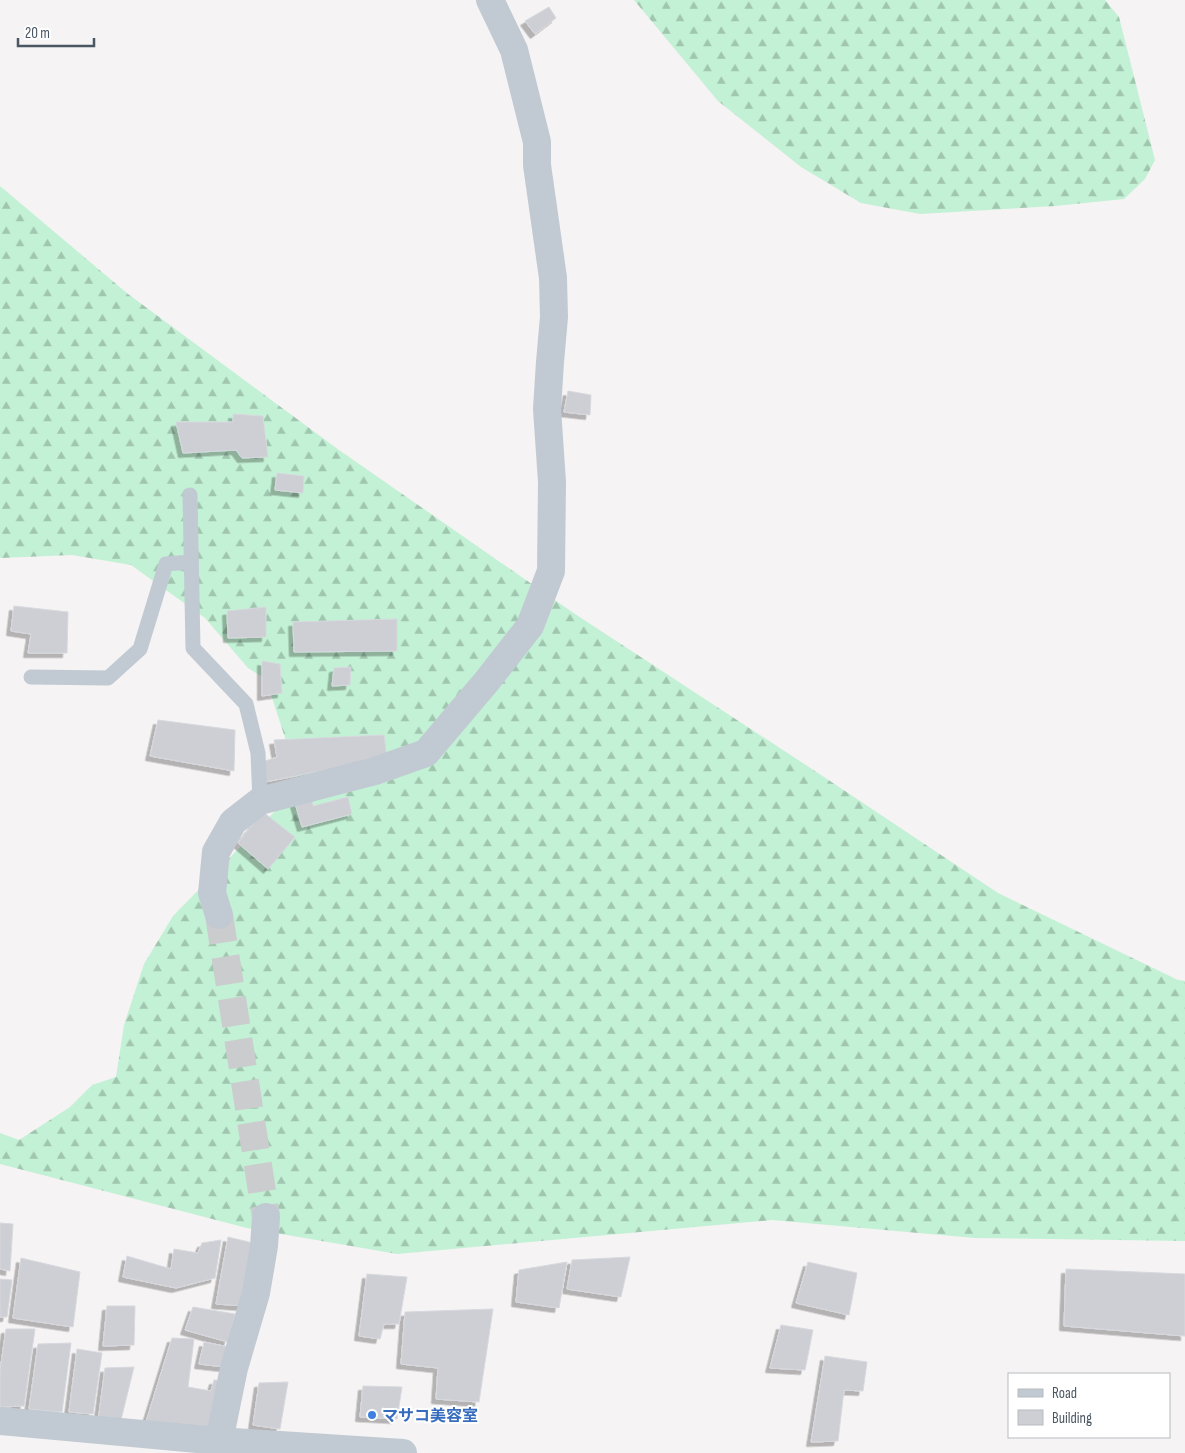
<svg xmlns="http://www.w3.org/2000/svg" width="1185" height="1453" font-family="'Sofia Sans Condensed','Noto Sans JP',sans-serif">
	<defs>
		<pattern id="forest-firs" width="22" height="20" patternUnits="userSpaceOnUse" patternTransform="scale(1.25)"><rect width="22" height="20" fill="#c3f1d5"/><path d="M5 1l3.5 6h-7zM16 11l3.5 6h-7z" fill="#a0c6b0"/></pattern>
		<filter id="shadow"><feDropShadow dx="-4.5" dy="4.5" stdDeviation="0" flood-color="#0004"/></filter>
	</defs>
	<rect width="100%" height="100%" fill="#f5f3f3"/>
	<path fill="url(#forest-firs)" d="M634,0h471l14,17 36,143 -10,19 -21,20 -69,7 -135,8 -59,-11 -60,-36 -83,-66z
		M0,186l128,108 211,156 233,162 246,161 180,120 180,87 7,1v260l-210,-3 -203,-18 -375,34 -150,-26 -247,-64v-31l19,7 51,-33 22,-22 24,-8 8,-52 20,-61 29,-48 105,-108 21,-27 -33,-102 -18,-11 -43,-50 -74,-53 -59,-10 -72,3z"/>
	<path fill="#cdcfd5" stroke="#d7d9de" filter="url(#shadow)" d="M549,7l7,11 -21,16 -10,-13z
		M568,391l23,4 -1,20 -26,-3z
		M233,414l30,2 5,41 -26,1 -6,-8 -53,3 -7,-31h57z
		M277,473l27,3 -1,17 -28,-3z
		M14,606l54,6 -1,41h-39l3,-19 -20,-3z
		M266,607v30l-38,1 -1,-27z
		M397,619v32l-103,1 -1,-30z
		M262,661l18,3 2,29 -20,3z
		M351,667l-1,18 -18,1 2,-18z
		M158,720l77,10 -1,41 -84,-15z
		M384,735l3,23 -122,24v-21l12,-4 -3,-17z
		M348,797l4,17 -50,13 -7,-24 17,-5 1,8z
		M263,812l32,25 -27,32 -30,-26z
		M0,1223l13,1 -3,47 -10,-2z
		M228,1237l25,6 -8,63 -29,-2z
		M221,1240l-6,38 -39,10 -53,-11 4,-21 44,13 3,-20 24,4 4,-10z
		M630,1257l-9,40 -54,-8 5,-29z
		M21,1258l59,14 -7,55 -60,-9z
		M567,1262l-8,46 -43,-6 3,-32z
		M808,1262l49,11 -8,42 -53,-12z
		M1066,1269l119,5v62l-121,-10z
		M367,1274l40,3 -8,47h-15l-4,15 -21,-3z
		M0,1279l12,1 -5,37h-7z
		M107,1306h28l-1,39 -31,1z
		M193,1307l42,7 -7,28 -43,-12z
		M493,1309l-14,93 -43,-3 2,-31 -37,-4 4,-52z
		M781,1325l32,5 -8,40 -35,-2z
		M6,1329h29l-11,77 -24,1v-36z
		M172,1338l22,1 -6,48 23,4 3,-11 13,1 -17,49 -65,-5z
		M204,1342l25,5 -4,20 -26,-3z
		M71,1343l-9,69 -33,-3 9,-65z
		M77,1349l25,4 -9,61 -24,-2z
		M825,1356l42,6 -4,29 -19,-1 -6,51 -27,1z
		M134,1367l-14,57 -22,-2 7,-54z
		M288,1382l-8,47 -27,-4 6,-42z
		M363,1386l39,1 -5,32 -37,-2z"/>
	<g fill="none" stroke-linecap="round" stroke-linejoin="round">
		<path stroke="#caccce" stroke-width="28" stroke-dasharray="28 14" stroke-linecap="butt" d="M219,915l47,302"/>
		<path stroke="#c1cad2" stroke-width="15" d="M190,495l3,153 53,56 12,49 2,48
			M31,677l77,1 32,-29 26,-85 25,-2"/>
		<path stroke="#c1cad2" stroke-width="28" d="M219,915l-7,-22 4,-41 17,-30 27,-21 115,-30 51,-18 61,-72 43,-55 21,-55 1,-89 -5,-73 3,-47 4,-45 -1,-39 -16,-113v-23l-23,-92 -24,-50
			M219,1441l15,-73 22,-75 8,-47 2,-29"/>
		<path stroke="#c1cad2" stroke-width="28" d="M0,1421l219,20 184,12"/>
	</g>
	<circle fill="#3f7fe0" stroke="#fff" stroke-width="2" cx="372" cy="1415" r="5"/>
	<g text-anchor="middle" stroke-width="4" stroke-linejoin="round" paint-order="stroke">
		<g font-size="16" font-weight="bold" fill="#366cbe" stroke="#fff" text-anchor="start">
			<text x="382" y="1421">マサコ美容室</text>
		</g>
	</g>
	<rect x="1008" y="1373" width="162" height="65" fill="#ffffff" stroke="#b7bbc0"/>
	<rect x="1018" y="1389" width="25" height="8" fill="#c1cad2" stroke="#b7bbc0"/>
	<text x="1052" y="1398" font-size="15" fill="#4a5661">Road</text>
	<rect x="1018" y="1410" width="25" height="15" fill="#cdcfd5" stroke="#b7bbc0"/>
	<text x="1052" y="1423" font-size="15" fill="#4a5661">Building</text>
	<path d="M18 38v8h76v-8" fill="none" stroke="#4a5661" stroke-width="2.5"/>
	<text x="25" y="38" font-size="15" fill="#4a5661" stroke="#ffffff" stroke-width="4" paint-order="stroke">20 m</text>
</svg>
